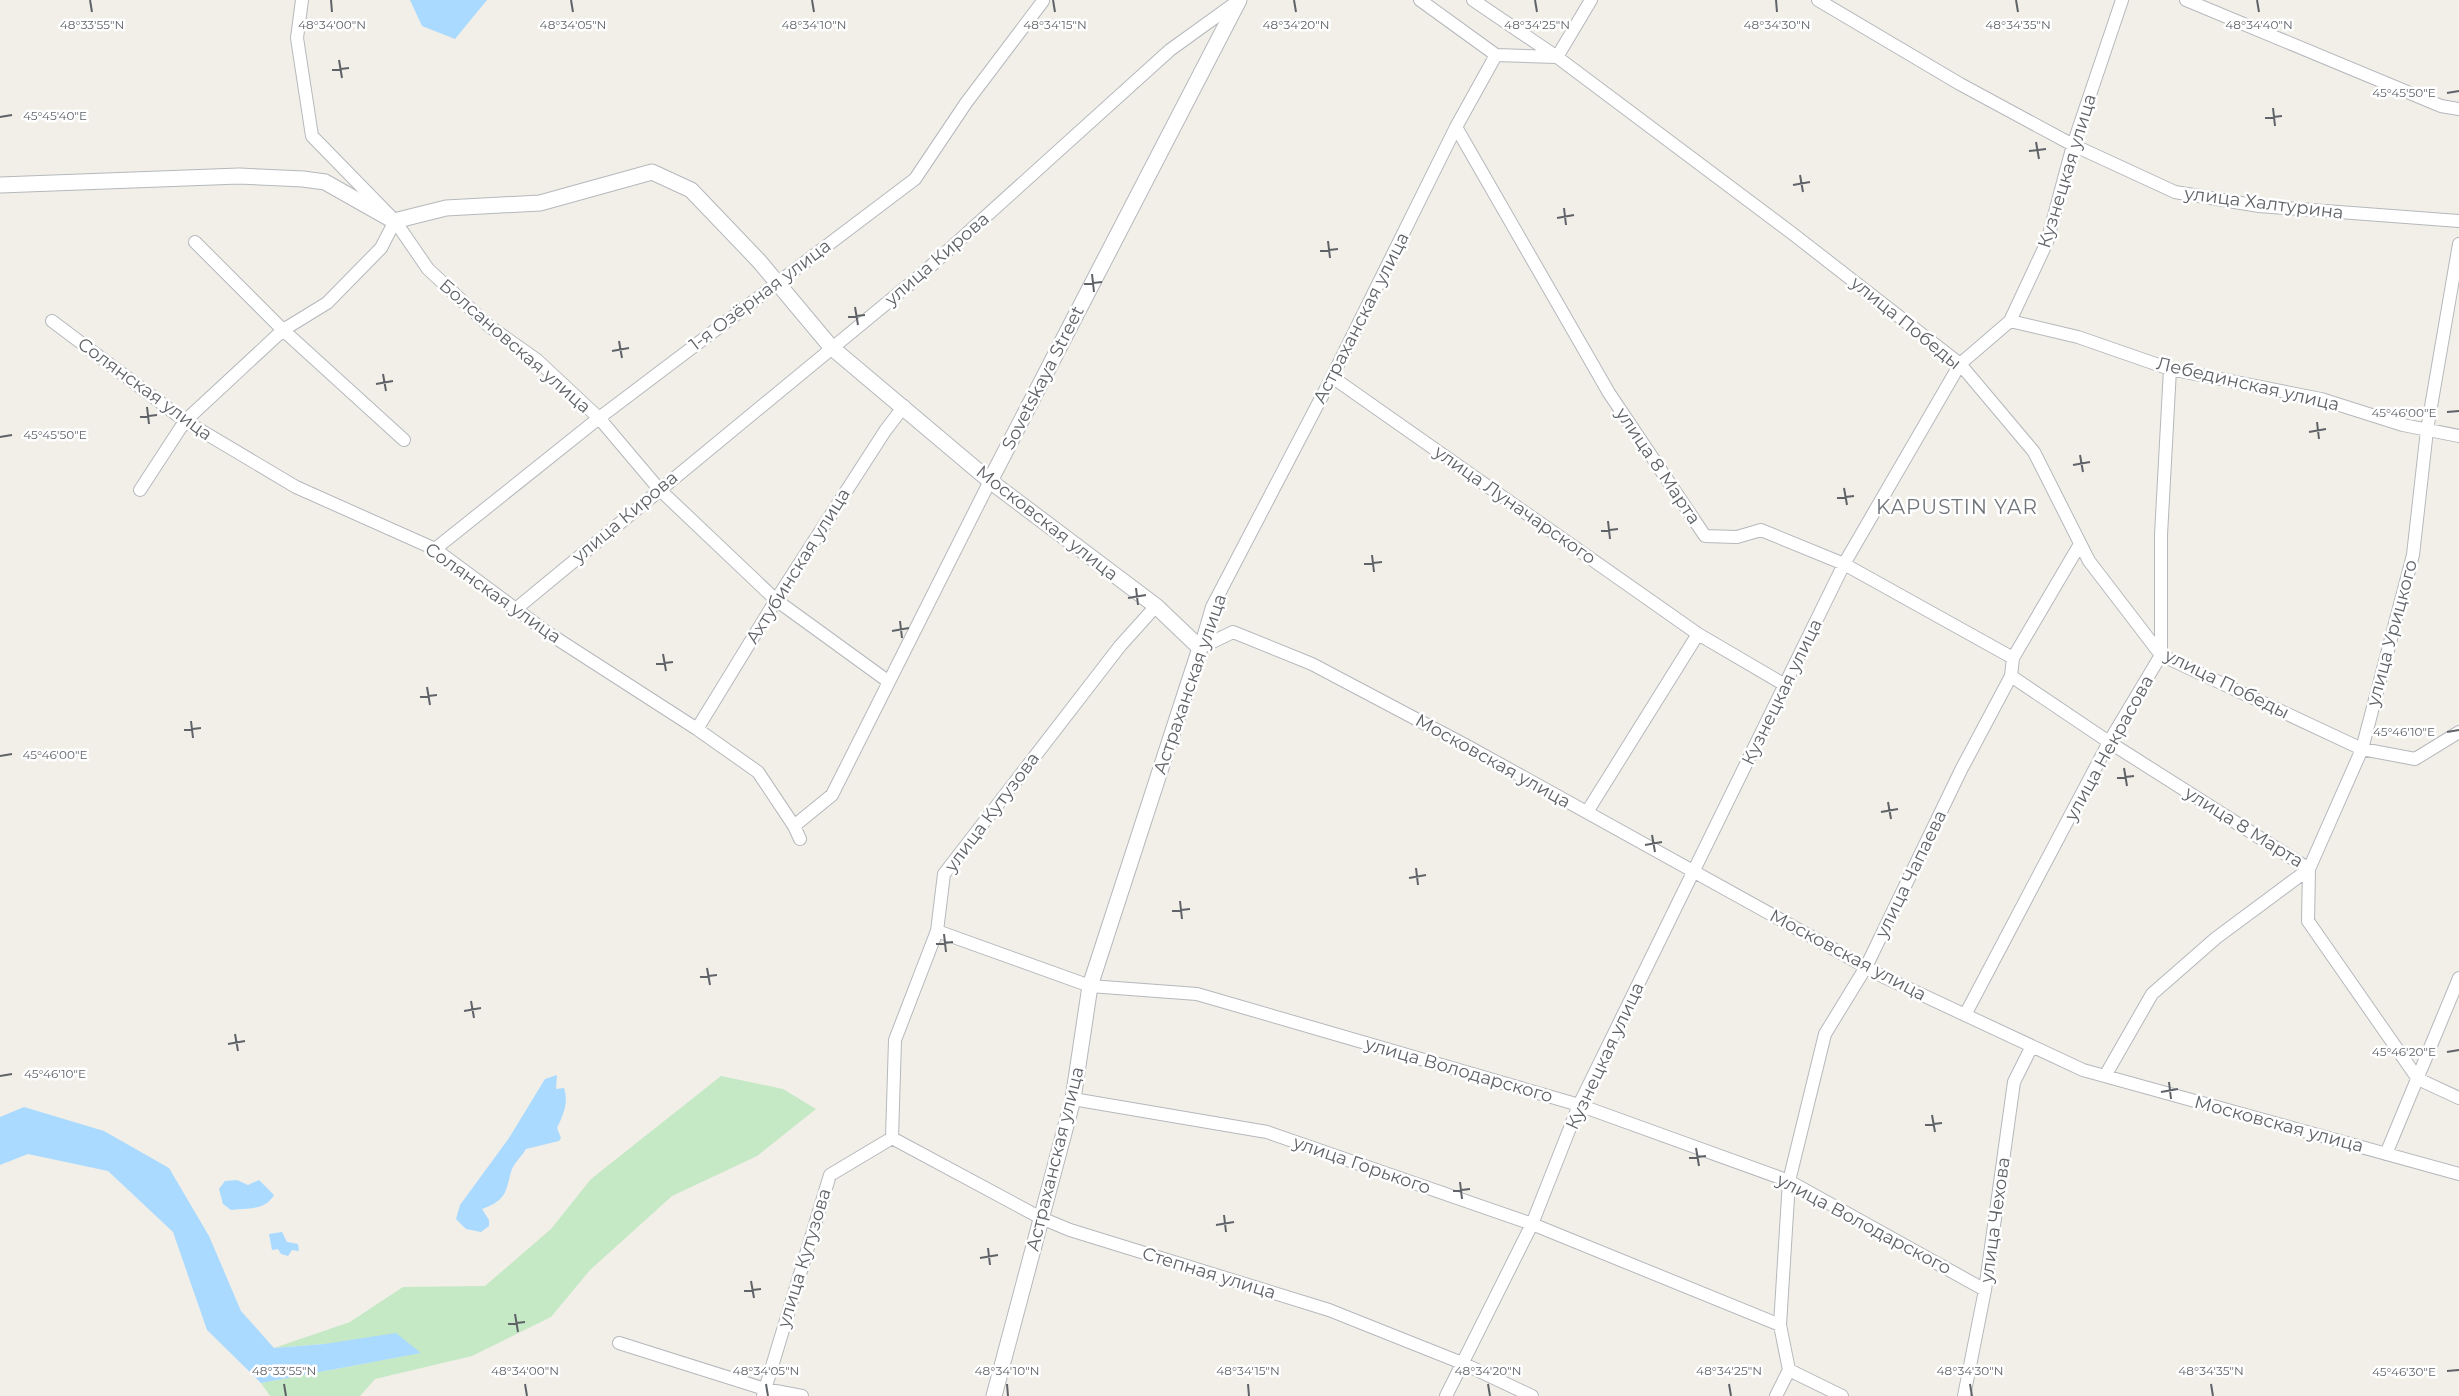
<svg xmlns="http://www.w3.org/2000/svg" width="2459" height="1396" font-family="Montserrat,sans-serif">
	<rect width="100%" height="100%" fill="#f1efe8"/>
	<path fill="#c5e8c5" d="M721,1076l62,13 33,20 -59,47 -85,40 -82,74 -39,47 -79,39 -97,23 -15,17h-90l-9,-13 159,-30 -96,-9 -50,4 76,-26 53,-35 82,-1 66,-57 40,-50z"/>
	<path fill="#aadaff" d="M410,0h77l-32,39 -33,-13z
		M557,1075l-1,14 8,-1c5,15 -1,27 -7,40l4,10 -2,3 -33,8c-4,7 -13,15 -15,23 -6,22 -5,28 -29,37l7,11v6l-8,6 -15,-3 -10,-10 4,-14 49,-67 36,-59z
		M24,1107l80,24 65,37 40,68 32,75 33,37 50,-4 72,-11 25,20 -160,30 -54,-53 -34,-98 -65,-61 -80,-17 -28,11v-48z
		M237,1180l11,5 11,-5 15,15c-9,16 -27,13 -43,15l-8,-6 -4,-15 6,-8z
		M282,1232l5,10 11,2 1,7 -7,-1 -4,6 -7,-2 -3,-5 -6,1 -3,-16z"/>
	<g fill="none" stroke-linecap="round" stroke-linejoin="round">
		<g stroke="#b5b8bc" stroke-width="14">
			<path id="minor" d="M302,0l-5,38 15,98 83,85 33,48 61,57 48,34 62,58 60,71 117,111 113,82
				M1420,0l76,55
				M1473,0l84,57 236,177 167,130 74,88 55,109 72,94 201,94 53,10 44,-27
				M1818,0l142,84 113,61 102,47 84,14 200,15
				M2186,0l255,106 18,3
				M1456,127l153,266 96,143 32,1 24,-7 83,34 169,94
				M195,242l88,88 121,110
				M52,321l133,100 111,66 139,62 113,84 149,96 61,43 36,54 6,13
				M2010,321l68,16 92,32 151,30 82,26 56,11
				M1332,377l366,257 87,51
				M140,490l45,-69 98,-91 44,-27 54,-55 14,-27
				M435,549l164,-131 316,-239 51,-76 77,-102
				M517,608l405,-334 248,-224 68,-49
				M1200,648l33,-16 79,32 157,83 415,230 199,93 376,104
				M1200,648l12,-41 120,-230 124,-250 40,-72 61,2 34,-57
				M2011,676l98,66 200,127 -1,52 110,158 41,19
				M697,729l79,-129 109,-169 19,-25
				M1587,812l111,-178
				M794,826l38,-31 158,-314
				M937,931l153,55 107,8 382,111 210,76 196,109
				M1965,1015l144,-273 52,-87v-120l9,-166
				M2105,1076l47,-82 64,-56 93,-69 53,-120 51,-194 14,-125 32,-186
				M1073,1099l194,33 265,92 248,101
				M892,1138l149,80 29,12 259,80 133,53 70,33
				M2386,1154l73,-176
				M619,1343l146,46 37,7
				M1789,1370l53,26
				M763,1396l67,-221 62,-37 3,-98 42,-109 7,-57 176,-228 36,-40
				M1446,1396l86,-172 47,-119 265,-541 116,-200 50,-43 37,-79 26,-97 49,-145
				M1776,1396l13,-26 -9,-45 9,-144 36,-147 41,-67 95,-197 50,-94 2,-18 67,-114
				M1964,1396l21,-106 29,-208 18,-36"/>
		</g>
		<g stroke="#b5b8bc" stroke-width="17">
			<path id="tertiary" d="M0,185l239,-9 64,3 22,3 69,39 52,-13 94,-5 112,-31 39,18 68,71 72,86 159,134 166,125 44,42 -110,338 -17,113 -79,297
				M990,481l249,-481"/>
		</g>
		<use href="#minor" stroke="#fff" stroke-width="12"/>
		<use href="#tertiary" stroke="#fff" stroke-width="15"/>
	</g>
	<path fill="none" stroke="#5f6368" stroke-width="2" d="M90,0l2,12M331,0l1,12M571,0l2,12M812,0l2,12M1053,0l2,12M1294,0l2,12M1535,0l2,12M1776,0l1,12M2016,0l2,12M2257,0l2,12M339,60l3,18M332,70l17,-2M2447,93l12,-2M2273,108l2,18M0,117l12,-2M2265,118l17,-2M2036,142l3,17M2029,151l17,-2M1800,175l3,17M1793,185l17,-3M1564,208l2,17M1557,218l17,-3M1328,241l2,17M1320,251l18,-2M1092,274l2,18M1084,284l18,-2M855,307l3,18M848,317l17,-2M619,341l3,17M612,351l17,-3M383,374l3,17M376,384l17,-3M147,407l2,17M2447,412l12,-1M140,417l17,-2M2317,422l2,17M2309,432l17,-3M0,437l12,-2M2080,455l3,17M2073,465l17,-3M1844,488l3,17M1837,498l17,-2M1608,521l2,18M1601,531l17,-2M1372,555l2,17M1364,564l18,-2M1136,588l2,17M1128,598l18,-3M900,621l2,17M892,631l17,-3M663,654l3,17M656,664l17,-2M427,687l3,18M420,697l17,-2M191,721l2,17M184,730l17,-2M2447,732l12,-2M0,756l12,-2M2124,768l3,18M2117,778l17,-2M1888,802l3,17M1881,812l17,-3M1652,835l3,17M1645,845l17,-3M1416,868l2,17M1409,878l17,-3M1180,901l2,18M1172,911l18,-2M944,934l2,18M936,944l17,-2M707,968l3,17M700,977l17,-2M471,1001l3,17M464,1011l17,-3M235,1034l3,17M228,1044l17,-3M2447,1052l12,-2M0,1076l12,-2M2169,1082l2,17M2161,1092l17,-3M1932,1115l3,17M1925,1125l17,-2M1696,1148l3,18M1689,1158l17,-2M1460,1182l2,17M1453,1191l17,-2M1224,1215l2,17M1216,1225l18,-3M988,1248l2,17M980,1258l18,-3M751,1281l3,17M744,1291l17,-2M515,1314l3,18M508,1324l17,-2M2447,1371l12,-1M284,1384l2,12M525,1384l2,12M766,1384l2,12M1007,1384l1,12M1248,1384l1,12M1488,1384l2,12M1729,1384l2,12M1970,1384l2,12M2211,1384l2,12"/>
	<g text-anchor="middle" stroke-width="5" stroke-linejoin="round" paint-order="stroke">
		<g font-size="18" fill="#5f6368" stroke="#fff">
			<text transform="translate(2067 171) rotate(-73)" y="6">Кузнецкая улица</text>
			<text transform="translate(2264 203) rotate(7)" y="6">улица Халтурина</text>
			<text transform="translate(937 259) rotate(-41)" y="6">улица Кирова</text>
			<text transform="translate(760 295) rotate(-37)" y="6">1-я Озёрная улица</text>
			<text transform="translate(1361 318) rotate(-63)" y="6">Астраханская улица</text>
			<text transform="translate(1906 323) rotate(39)" y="6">улица Победы</text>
			<text transform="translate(515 346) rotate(41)" y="6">Болсановская улица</text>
			<text transform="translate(1043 378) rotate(-63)" y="6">Sovetskaya Street</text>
			<text transform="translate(2248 384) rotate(13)" y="6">Лебединская улица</text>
			<text transform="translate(145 389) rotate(36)" y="6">Солянская улица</text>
			<text transform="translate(1658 466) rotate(56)" y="6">улица 8 Марта</text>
			<text transform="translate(1515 505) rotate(35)" y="6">улица Луначарского</text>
			<text transform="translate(625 517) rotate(-40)" y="6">улица Кирова</text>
			<text transform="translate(1047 523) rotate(38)" y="6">Московская улица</text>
			<text transform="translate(798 566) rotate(-58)" y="6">Ахтубинская улица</text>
			<text transform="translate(493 593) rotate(35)" y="6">Солянская улица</text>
			<text transform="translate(2392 633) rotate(-75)" y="6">улица Урицкого</text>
			<text transform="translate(1190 684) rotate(-71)" y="6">Астраханская улица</text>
			<text transform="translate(2227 684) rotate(26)" y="6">улица Победы</text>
			<text transform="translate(1782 692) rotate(-64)" y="6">Кузнецкая улица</text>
			<text transform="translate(2109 748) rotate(-61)" y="6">улица Некрасова</text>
			<text transform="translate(1493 761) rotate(29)" y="6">Московская улица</text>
			<text transform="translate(992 812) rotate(-53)" y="6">улица Кутузова</text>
			<text transform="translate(2244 827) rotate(32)" y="6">улица 8 Марта</text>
			<text transform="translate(1911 874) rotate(-64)" y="6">улица Чапаева</text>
			<text transform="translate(1848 955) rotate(28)" y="6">Московская улица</text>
			<text transform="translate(1605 1056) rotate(-65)" y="6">Кузнецкая улица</text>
			<text transform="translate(1459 1070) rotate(16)" y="6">улица Володарского</text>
			<text transform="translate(2279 1124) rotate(15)" y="6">Московская улица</text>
			<text transform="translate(1055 1159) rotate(-76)" y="6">Астраханская улица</text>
			<text transform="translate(1362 1165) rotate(19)" y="6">улица Горького</text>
			<text transform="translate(1995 1220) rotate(-82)" y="6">улица Чехова</text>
			<text transform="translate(1864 1224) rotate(28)" y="6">улица Володарского</text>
			<text transform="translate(804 1258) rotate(-73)" y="6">улица Кутузова</text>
			<text transform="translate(1209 1273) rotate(17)" y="6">Степная улица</text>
		</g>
		<g font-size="20" letter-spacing="1" fill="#70757a" stroke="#fff">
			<text x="1957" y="514">KAPUSTIN YAR</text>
		</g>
	</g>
	<g font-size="12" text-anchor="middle" fill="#5f6368" stroke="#fff" stroke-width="5" stroke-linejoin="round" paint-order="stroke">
		<text x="92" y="29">48°33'55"N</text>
		<text x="332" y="29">48°34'00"N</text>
		<text x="573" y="29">48°34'05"N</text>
		<text x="814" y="29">48°34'10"N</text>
		<text x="1055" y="29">48°34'15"N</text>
		<text x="1296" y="29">48°34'20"N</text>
		<text x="1537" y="29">48°34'25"N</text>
		<text x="1777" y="29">48°34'30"N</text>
		<text x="2018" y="29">48°34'35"N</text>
		<text x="2259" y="29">48°34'40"N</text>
		<text x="2404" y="97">45°45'50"E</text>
		<text x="55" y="120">45°45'40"E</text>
		<text x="2404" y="417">45°46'00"E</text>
		<text x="55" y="439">45°45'50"E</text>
		<text x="2404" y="736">45°46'10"E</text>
		<text x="55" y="759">45°46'00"E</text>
		<text x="2404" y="1056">45°46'20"E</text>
		<text x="55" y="1078">45°46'10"E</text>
		<text x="284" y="1375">48°33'55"N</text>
		<text x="525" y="1375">48°34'00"N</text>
		<text x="766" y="1375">48°34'05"N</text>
		<text x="1007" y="1375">48°34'10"N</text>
		<text x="1248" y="1375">48°34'15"N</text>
		<text x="1488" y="1375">48°34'20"N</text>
		<text x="1729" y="1375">48°34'25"N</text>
		<text x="1970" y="1375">48°34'30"N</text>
		<text x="2211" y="1375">48°34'35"N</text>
		<text x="2404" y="1376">45°46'30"E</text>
	</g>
</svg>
